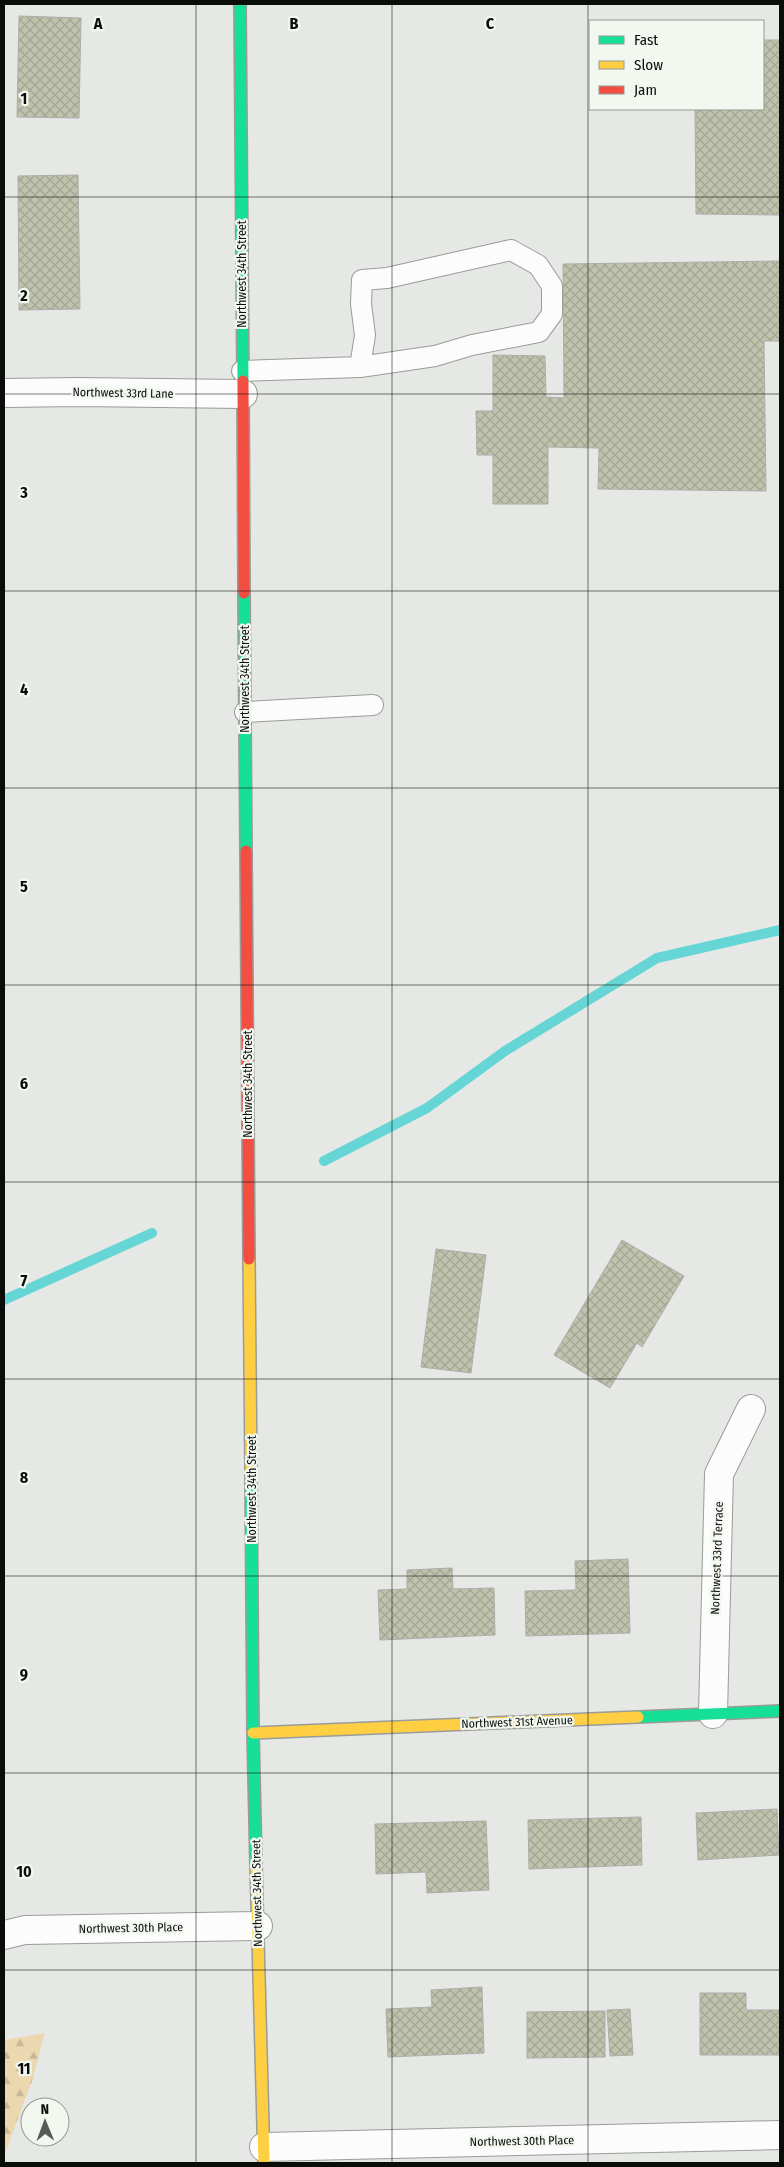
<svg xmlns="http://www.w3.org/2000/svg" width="784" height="2167" font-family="'Fira Sans Condensed',sans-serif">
	<defs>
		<pattern id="forest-firs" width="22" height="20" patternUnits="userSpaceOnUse" patternTransform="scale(1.25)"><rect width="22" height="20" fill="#ecd8b0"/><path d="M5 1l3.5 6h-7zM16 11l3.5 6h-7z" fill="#c9b896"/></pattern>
		<pattern id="building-cross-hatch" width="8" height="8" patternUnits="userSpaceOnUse" patternTransform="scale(1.25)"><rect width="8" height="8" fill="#c0c2ad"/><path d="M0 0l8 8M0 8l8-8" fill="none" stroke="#a4a694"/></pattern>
	</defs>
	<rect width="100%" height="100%" fill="#e5e8e4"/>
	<path fill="url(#forest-firs)" d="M45,2033l-13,48 -28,75v-116z"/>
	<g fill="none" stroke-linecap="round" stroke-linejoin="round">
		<path stroke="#65d6d5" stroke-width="10" d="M324,1161l103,-53 78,-57 152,-93 123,-28
			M4,1300l148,-67"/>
	</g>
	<path fill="url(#building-cross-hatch)" stroke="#acaeab" d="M19,16l62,2 -2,100 -62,-1z
		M763,40h17v175l-84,-1 -1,-105h68z
		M78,175l2,134 -61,1 -1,-134z
		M780,261v80h-16l2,150 -168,-2 1,-41 -51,-1v57h-55v-49h-16l-1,-44h17v-56l52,1 1,41 18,1 -1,-134z
		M622,1240l62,36 -42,71 -5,-4 -27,45 -56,-33z
		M436,1249l50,6 -15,118 -50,-6z
		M628,1559l2,74 -104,3 -1,-45 51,-1 -1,-29z
		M452,1568l1,21 41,-1 1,47 -115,5 -2,-50 29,-1v-19z
		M777,1809l2,46 -81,5 -2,-47z
		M641,1817l1,48 -113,4 -1,-49z
		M486,1821l3,69 -62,3 -1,-21 -50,2 -1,-50z
		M482,1987l2,66 -96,4 -2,-48 46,-2 -1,-17z
		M700,1993h46v17h34v45h-80z
		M630,2009l3,46 -23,1 -3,-46z
		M605,2011v46l-78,1v-46z"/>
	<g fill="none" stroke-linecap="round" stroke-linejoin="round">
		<g stroke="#9a9c99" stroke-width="22">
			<path id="lane" d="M242,371l118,-4 75,-11 37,-11 67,-13 13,-18v-28l-14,-21 -27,-15 -124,28 -25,2 -1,24 4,31 -5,32
				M245,712l128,-7"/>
		</g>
		<g stroke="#9a9c99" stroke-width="30">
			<path id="street" d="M4,393l74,-1 165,2
				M713,1714l6,-240 32,-65
				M4,1935l21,-5 233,-4
				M264,2147l516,-12"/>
		</g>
		<g stroke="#9a9c99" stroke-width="14">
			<path id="fast" d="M240,4l3,377
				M244,593l2,258
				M251,1471l2,262 3,132
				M638,1717l142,-6"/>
		</g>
		<g stroke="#9a9c99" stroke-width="14">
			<path id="slow" d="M249,1259l2,212
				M253,1733l385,-16
				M256,1865l8,298"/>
		</g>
		<g stroke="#9a9c99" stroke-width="14">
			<path id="jam" d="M243,381l1,212
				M246,851l3,408"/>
		</g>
		<use href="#lane" stroke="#fbfcfb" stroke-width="20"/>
		<use href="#street" stroke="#fbfcfb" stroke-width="28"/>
		<use href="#fast" stroke="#16e098" stroke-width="11"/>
		<use href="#slow" stroke="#ffcf43" stroke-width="11"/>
		<use href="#jam" stroke="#f24e42" stroke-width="11"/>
	</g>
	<path fill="none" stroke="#0b0d0b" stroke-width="1" stroke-opacity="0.55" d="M196,4v2159M392,4v2159M588,4v2159M4,197h776M4,394h776M4,591h776M4,788h776M4,985h776M4,1182h776M4,1379h776M4,1576h776M4,1773h776M4,1970h776"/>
	<g text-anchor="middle" stroke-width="4.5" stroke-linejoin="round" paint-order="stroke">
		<g font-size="12" fill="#0b0d0b" stroke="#f2f7f0">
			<text transform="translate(242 274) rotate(-90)" y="4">Northwest 34th Street</text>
			<text transform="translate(123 393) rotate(1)" y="4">Northwest 33rd Lane</text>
			<text transform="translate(245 679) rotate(-90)" y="4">Northwest 34th Street</text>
			<text transform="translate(248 1084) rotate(-90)" y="4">Northwest 34th Street</text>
			<text transform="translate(252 1489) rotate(-90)" y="4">Northwest 34th Street</text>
			<text transform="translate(717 1558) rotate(-88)" y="4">Northwest 33rd Terrace</text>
			<text transform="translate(517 1722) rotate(-2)" y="4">Northwest 31st Avenue</text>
			<text transform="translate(257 1893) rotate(-91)" y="4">Northwest 34th Street</text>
			<text transform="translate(131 1928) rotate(-1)" y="4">Northwest 30th Place</text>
			<text transform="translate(522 2141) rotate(-1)" y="4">Northwest 30th Place</text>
		</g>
	</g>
	<g font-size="16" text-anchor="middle" font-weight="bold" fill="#0b0d0b" stroke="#f2f7f0" stroke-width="4.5" stroke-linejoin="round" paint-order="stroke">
		<text x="98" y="29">A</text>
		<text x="294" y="29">B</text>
		<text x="490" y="29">C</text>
		<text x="24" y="104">1</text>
		<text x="24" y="301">2</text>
		<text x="24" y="498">3</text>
		<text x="24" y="695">4</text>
		<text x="24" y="892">5</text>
		<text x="24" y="1089">6</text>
		<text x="24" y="1286">7</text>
		<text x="24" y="1483">8</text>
		<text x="24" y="1680">9</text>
		<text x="24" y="1877">10</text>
		<text x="24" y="2074">11</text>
	</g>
	<rect width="784" height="2167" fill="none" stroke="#0b0d0b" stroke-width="10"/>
	<rect x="589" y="20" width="175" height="90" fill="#f2f7f0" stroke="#969994"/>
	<rect x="599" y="36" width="25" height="8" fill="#16e098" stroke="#969994"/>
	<text x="634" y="45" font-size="15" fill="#0b0d0b">Fast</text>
	<rect x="599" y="61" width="25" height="8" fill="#ffcf43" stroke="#969994"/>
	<text x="634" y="70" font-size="15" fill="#0b0d0b">Slow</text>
	<rect x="599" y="86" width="25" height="8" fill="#f24e42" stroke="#969994"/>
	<text x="634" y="95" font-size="15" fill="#0b0d0b">Jam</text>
	<g transform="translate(45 2122) rotate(359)"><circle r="24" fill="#f2f7f0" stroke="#969994"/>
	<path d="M0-4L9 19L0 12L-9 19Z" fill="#575a57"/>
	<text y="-8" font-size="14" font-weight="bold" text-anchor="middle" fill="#0b0d0b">N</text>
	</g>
</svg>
